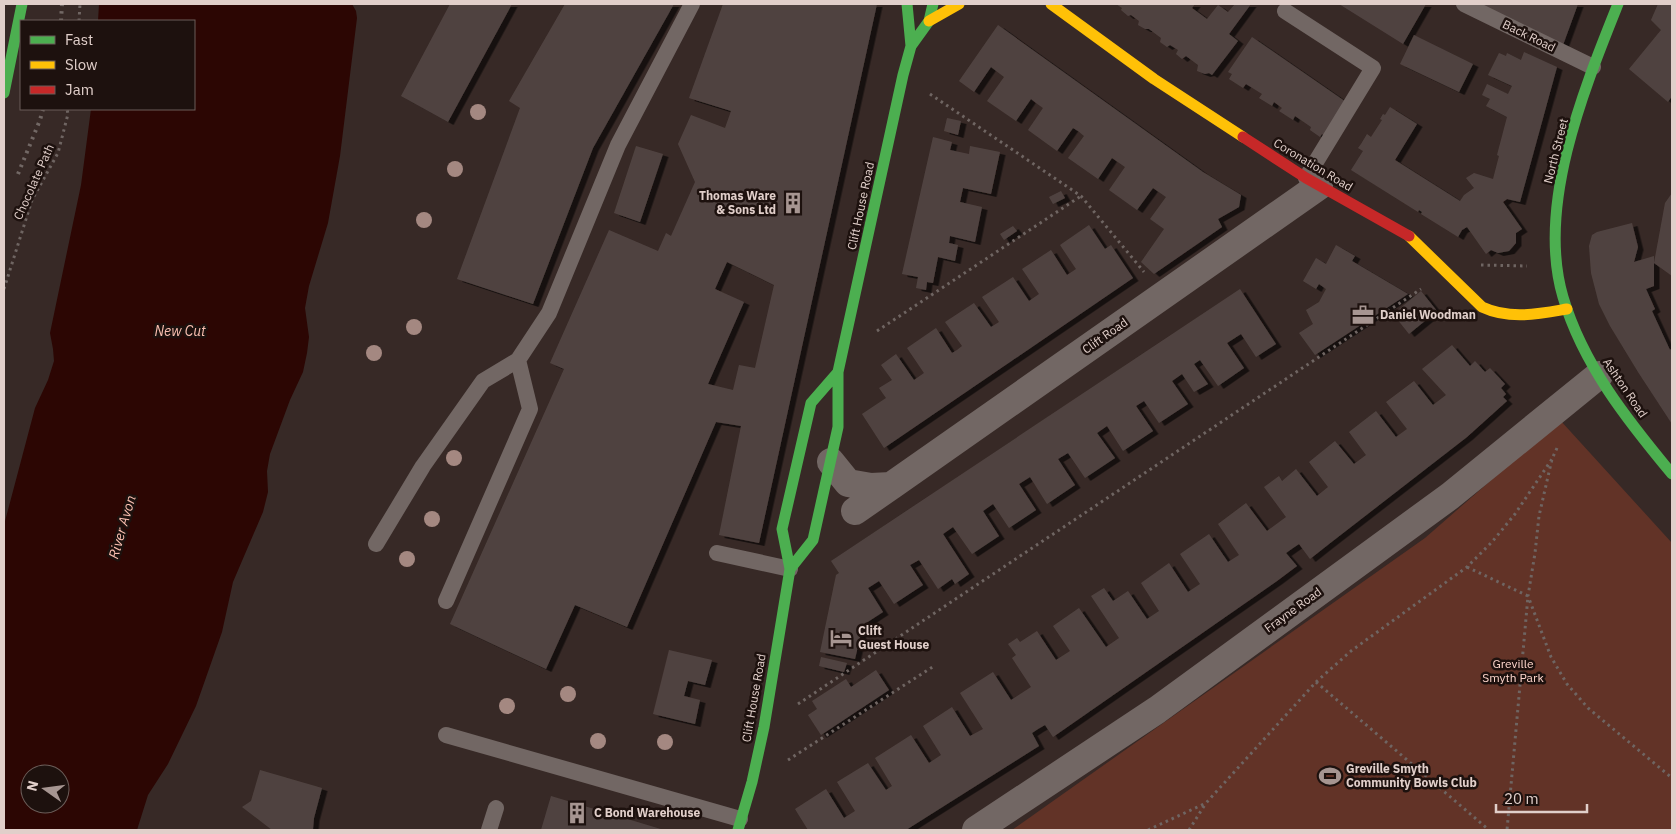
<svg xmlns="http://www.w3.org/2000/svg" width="1676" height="834" font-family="'IBM Plex Sans',sans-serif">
	<defs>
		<filter id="shadow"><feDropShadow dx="5.5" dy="3" stdDeviation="0" flood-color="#0009"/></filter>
	</defs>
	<rect width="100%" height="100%" fill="#372926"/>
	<path fill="#623327" d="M1560,420l112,123v287h-660l413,-292z"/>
	<path fill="#2c0603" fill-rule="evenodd" d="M99,4h253l4,7 1,7 -17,138 -12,67 -19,63 -4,22 4,29 -2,16 -4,19 -13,28 -20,54 -3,17 1,21 -5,20 -30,70 -11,50 -26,74 -28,58 -20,31 -11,35h-133v-305l31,-117 13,-28 6,-19 -1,-12 -3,-16 31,-148 10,-76h103v-88h-96zM30,774h30v30h-30z"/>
	<path fill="#504340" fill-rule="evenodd" filter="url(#shadow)" d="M450,4h62l-64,118 -47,-26z
		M565,4h109l-81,144 -60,156 -76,-25 63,-171 -11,-7z
		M723,4h154l-118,539 -40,-8 22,-109 -25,-4 -89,205 -52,-22 -29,64 -96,-45 114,-255 -14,-6 59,-133 49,21 8,-18 5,3 24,-54 -17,-38 13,-29 34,13 6,-17 -42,-13zM727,262l47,23 -19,83 -16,-3 -6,25 -25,-6 36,-82 -29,-13z
		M1116,4h79l-3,4 15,11 11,-14 10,7 7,-8h16l-22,30 9,7 -26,34 -3,-2 -4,1 -8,-3 1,-6 -12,-9 -4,3 -6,-5 2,-4 -8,-5 -3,2 -7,-5 1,-4 -12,-9h-4l-7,-4 1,-4 -8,-6 -3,1 -7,-6 1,-2z
		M1339,4h87l-23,40z
		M1478,4h100l-15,41z
		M1658,4h14v92l-4,6 -39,-33 32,-39 -10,-10z
		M998,25l205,147 38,23 -2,12 -21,12 4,8 -68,47 -13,-12 23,-33 -14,-10 16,-22 -13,-9 -16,22 -28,-20 16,-23 -13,-9 -14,21 -30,-21 16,-22 -6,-5 -5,-3 -16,23 -29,-21 15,-22 -7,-5 -5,-4 -15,22 -29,-20 17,-24 -13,-10 -17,25 -15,-11z
		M1414,35l59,29 -14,28 -59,-28z
		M1252,37l97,67 -23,33 -4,-3 -2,3 -10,-7 1,-3 -16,-11 -2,4 -14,-9 3,-3 -8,-6 -2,4 -13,-8 3,-4 -16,-10 -3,4 -14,-9 3,-5 -4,-2z
		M1524,52l33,15 -37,135 -13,-3 -4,3 19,27 -6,4v10l-7,8 -11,2 -7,-3 -5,4 -19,-27 -5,3 -4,7 -37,-23 1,-2 -3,-2 -1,2 -67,-42 12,-19 -5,-3 3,-4 6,-10 4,3 11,-17 -2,-1 3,-5 2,1 5,-8 27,17 -22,36 65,41 4,-6 10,-7 -8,-10 8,-5 19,6 6,-23 -2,-1 10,-38 -21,-11 4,-7 -8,-4 5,-11 21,10 4,-8 -24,-11 11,-22 7,3 1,-3 14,7z
		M947,118l14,3 -3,14 -14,-4z
		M933,137l19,5 -2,8 19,4 1,-8 30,6 -9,42 -28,-6 -3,14 22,5 -7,35 -25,-6 -1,7 9,2 -3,16 -17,-4 -5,26 -6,-1 -1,8 -10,-2 2,-11 -16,-3z
		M636,146l27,8 -23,68 -26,-9z
		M1061,191l4,7 -12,6 -4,-7z
		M1672,193v83l-18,-13 11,-60z
		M1632,223l6,24 -4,15 20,-6v30l-8,3 9,20 -3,2 18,39 2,-2v76l-34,-52 -28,-46 -11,-22 -8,-31 -2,-27 3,-11 5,-3z
		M1089,225l16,24 6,-4 22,33 -249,170 -22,-34 24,-16 -7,-10 13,-8 -11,-15 15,-11 18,26 10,-7 -17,-25 29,-20 16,25 5,-3 5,-4 -17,-24 29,-19 17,24 8,-5 -17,-25 31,-20 16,24 10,-7 -17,-25 29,-19 16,25 9,-6 -16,-24z
		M1013,226l4,5 -13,9 -4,-6z
		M1336,245l19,11 -3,5 56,33 -93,61 -16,-22 14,-9 -7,-14 13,-8 7,-13 -7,-5 -3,5 -13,-8 13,-23 10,6z
		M1240,289l36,55 -20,13 -15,-23 -14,9 17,25 -26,18 -18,-26 -6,4 14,20 -14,8 -12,-18 -10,7 16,23 -29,19 -15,-22 -8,5 17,25 -30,20 -16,-25 -10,7 18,25 -30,20 -17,-25 -10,6 17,26 -28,19 -17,-27 -11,7 17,26 -27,18 -16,-24 -10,7 16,25 -27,18 -19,-27 -10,7 26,40 -14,10 -3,-5 -14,10 -19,-29 -9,5 13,20 -29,19 -15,-23 -11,7 15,24 -20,13 -8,34 -35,-7 16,-77 3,-2 -8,-12z
		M1421,291l16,20 -28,23 -16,-20z
		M1452,345l18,21 5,-5 10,11 5,-4 15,16 -4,4 5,6 -3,3 4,4 -40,36 -138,107 -19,15 -11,-15 -6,4 -7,5 11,13 -20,15 -224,156 -8,-12 -7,4 -6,4 7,13 -133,84h-98l-13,-21 31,-20 18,29 11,-7 -18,-29 31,-19 18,27 6,-4 -17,-28 36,-23 18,28 12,-8 -18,-29 29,-19 18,29 13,-7 -23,-36 33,-21 18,28 20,-13 -19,-29 4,-3 -8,-11 9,-6 3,4 17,-11 19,29 14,-9 -17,-25 26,-18 27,39 13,-9 -28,-42 13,-8 9,13 15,-10 19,28 12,-8 -18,-28 28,-20 19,29 12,-8 -20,-30 29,-20 19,28 11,-7 -21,-31 28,-21 21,28 19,-14 -22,-30 15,-11 3,5 14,-12 21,27 11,-9 -19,-25 26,-21 19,23 12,-9 -17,-23 27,-21 20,26 11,-8 -21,-27 28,-21 19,24 13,-10 -24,-26z
		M669,650l43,10 -7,25 -17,-4 -4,15 16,4 -5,24 -42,-10z
		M821,657l26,6 -3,9 -25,-6z
		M876,670l13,20 -68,45 -13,-20 9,-6 -5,-8 34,-22 5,8z
		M260,770l62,18 -8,30 -1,11 -41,1 -30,-23 9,-6z
		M551,796l113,34h-123z"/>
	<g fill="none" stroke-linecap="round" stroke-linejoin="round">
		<path stroke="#6f6562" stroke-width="3" stroke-dasharray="2.5 4" stroke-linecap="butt" d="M79,21l1,-17
			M930,94l151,102 63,76
			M1481,265l46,1
			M4,289l28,-89 26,-47 10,-39 -1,-5
			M877,331l204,-135
			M1557,448l-5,11 -13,57 -4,37 -7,43 23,61 16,27 21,24 84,70
			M1467,567l61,29 -21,234
			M1316,682l173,148
			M798,704l623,-415
			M788,760l146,-94
			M1148,830l58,-27 110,-121 35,-31 116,-84 25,-25 23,-28 37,-55
			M1189,830l17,-27"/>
		<path stroke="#726764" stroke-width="16" d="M1464,4l129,63
			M1285,11l88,57 -67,110
			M376,544l47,-78 60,-85 35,-21
			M717,553l73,16
			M446,601l84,-192 -12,-49 31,-47 69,-168 74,-141
			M446,735l294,84
			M489,830l7,-22"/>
		<path stroke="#726764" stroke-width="28" d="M831,462l17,21 23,4 20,-1 428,-300
			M855,511l36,-25
			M976,830l181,-120 293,-214 149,-121"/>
		<path stroke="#4caf50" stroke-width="11" d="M1618,4c-34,85 -82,202 -55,293 20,68 65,124 109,177
			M911,46l18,-25 4,-17
			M4,93l18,-89
			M790,569l23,-29 25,-113v-55l65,-297 8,-29 -4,-42
			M738,830l14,-48 12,-55 26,-158 -8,-40 29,-126 27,-31"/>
		<path stroke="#ffc107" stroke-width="11" d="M1051,4l103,75 89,58
			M929,21l30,-17
			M1409,236l73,71c28,13 56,7 85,2"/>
		<path stroke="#c62828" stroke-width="11" d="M1243,137l63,41 103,58"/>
		<path stroke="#726865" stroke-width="4" stroke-dasharray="2.5 5" stroke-linecap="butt" d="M61,21l1,-17
			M18,174l22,-54 3,-11"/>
	</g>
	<g fill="#a48881">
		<circle cx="478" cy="112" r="8"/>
		<circle cx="455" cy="169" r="8"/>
		<circle cx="424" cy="220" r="8"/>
		<circle cx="414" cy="327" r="8"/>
		<circle cx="374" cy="353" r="8"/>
		<circle cx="454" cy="458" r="8"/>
		<circle cx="432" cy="519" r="8"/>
		<circle cx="407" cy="559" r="8"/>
		<circle cx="568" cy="694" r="8"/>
		<circle cx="507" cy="706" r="8"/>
		<circle cx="598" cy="741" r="8"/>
		<circle cx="665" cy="742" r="8"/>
	</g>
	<defs>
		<g id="building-bare" transform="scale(1.725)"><path d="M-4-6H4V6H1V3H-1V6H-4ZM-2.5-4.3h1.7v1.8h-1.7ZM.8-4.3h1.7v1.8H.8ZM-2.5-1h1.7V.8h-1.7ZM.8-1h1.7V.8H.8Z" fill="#a69591" stroke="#1d110e" stroke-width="2.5" paint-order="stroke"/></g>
		<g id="office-bare" transform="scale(1.725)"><path d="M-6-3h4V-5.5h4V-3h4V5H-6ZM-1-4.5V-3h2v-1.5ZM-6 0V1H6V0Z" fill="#a69591" stroke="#1d110e" stroke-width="2.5" paint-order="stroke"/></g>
		<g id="hotel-bare" transform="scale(1.725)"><path d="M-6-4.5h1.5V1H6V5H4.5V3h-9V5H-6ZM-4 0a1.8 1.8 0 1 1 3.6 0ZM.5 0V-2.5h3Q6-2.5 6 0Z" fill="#a69591" stroke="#1d110e" stroke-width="2.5" paint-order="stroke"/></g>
		<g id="stadium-bare" transform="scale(1.725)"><path d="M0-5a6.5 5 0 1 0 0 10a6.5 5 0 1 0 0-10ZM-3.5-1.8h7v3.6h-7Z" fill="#a69591" stroke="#1d110e" stroke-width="2.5" paint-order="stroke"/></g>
	</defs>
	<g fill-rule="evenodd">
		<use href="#building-bare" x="793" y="203"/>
		<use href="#office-bare" x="1363" y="315"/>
		<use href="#hotel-bare" x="841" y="638"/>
		<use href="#stadium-bare" x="1330" y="776"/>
		<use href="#building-bare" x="577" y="813"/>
	</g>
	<g text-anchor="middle" stroke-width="5" stroke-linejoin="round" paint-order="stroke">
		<g font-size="12" fill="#e1cfca" stroke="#1d110e">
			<text transform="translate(1529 36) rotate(26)" y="4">Back Road</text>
			<text transform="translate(1556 151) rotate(-76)" y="4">North Street</text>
			<text transform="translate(1313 165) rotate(31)" y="4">Coronation Road</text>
			<text transform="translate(34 182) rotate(-66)" y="4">Chocolate Path</text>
			<text transform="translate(861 206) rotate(-78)" y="4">Clift House Road</text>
			<text transform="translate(1105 336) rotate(-35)" y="4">Clift Road</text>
			<text transform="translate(1625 388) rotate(56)" y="4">Ashton Road</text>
			<text transform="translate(1293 610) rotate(-36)" y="4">Frayne Road</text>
			<text transform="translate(754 698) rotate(-80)" y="4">Clift House Road</text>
		</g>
		<g font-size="12" font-weight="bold" fill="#e1cfca" stroke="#1d110e" text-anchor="start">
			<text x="776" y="200" text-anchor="end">Thomas Ware<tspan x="776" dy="14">&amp; Sons Ltd</tspan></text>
			<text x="1380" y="319">Daniel Woodman</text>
			<text x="858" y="635">Clift<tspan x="858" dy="14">Guest House</tspan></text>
			<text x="1346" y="773">Greville Smyth<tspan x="1346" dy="14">Community Bowls Club</tspan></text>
			<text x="594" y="817">C Bond Warehouse</text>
		</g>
		<g font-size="12" fill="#fdd5cb" stroke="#1d110e">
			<text x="1513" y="668">Greville<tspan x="1513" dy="14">Smyth Park</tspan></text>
		</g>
		<g font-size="14" font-style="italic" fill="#fabfb0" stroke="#1d110e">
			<text x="180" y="336">New Cut</text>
			<text transform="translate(122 527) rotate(-74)" y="5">River Avon</text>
		</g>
	</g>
	<rect width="1676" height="834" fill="none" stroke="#e1cfca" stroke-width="10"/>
	<rect x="20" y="20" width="175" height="90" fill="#1d110e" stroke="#6b5d59"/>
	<rect x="30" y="36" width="25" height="8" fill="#4caf50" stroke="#6b5d59"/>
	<text x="65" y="45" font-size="15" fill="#e1cfca">Fast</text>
	<rect x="30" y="61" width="25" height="8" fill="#ffc107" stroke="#6b5d59"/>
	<text x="65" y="70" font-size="15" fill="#e1cfca">Slow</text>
	<rect x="30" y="86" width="25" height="8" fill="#c62828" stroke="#6b5d59"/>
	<text x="65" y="95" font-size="15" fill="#e1cfca">Jam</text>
	<g transform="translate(45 789) rotate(284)"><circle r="24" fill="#1d110e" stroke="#6b5d59"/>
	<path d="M0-4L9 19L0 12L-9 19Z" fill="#a69591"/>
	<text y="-8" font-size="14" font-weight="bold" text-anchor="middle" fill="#e1cfca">N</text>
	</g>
	<path d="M1496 804v8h91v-8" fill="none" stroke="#e1cfca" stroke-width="2.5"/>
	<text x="1504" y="804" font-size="15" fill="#e1cfca" stroke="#1d110e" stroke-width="4" paint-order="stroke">20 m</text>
</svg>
